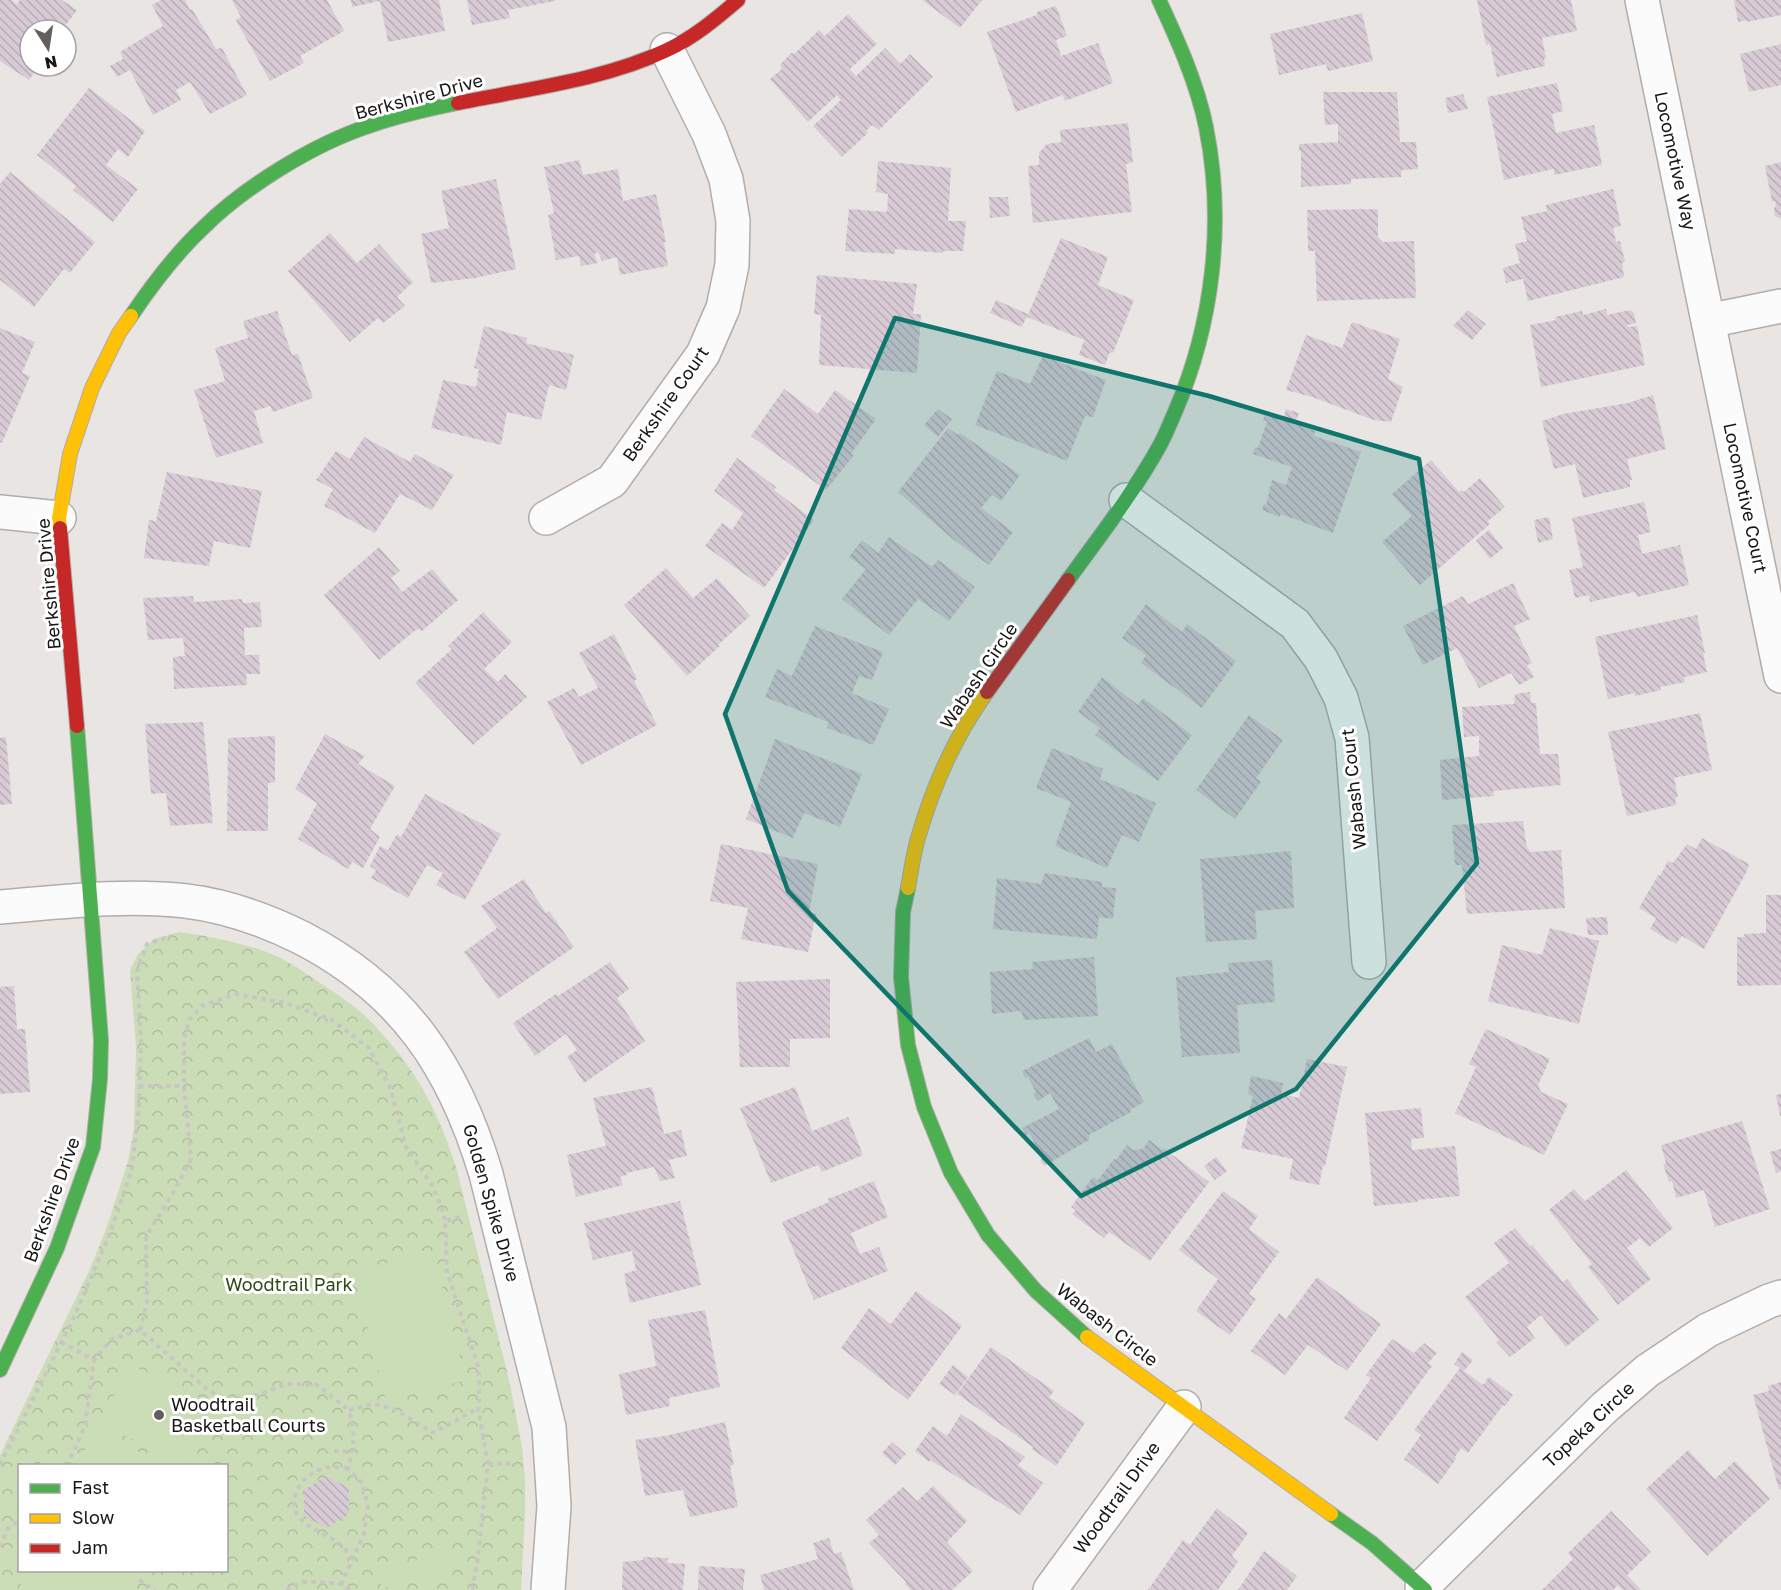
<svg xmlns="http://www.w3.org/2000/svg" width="1781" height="1590" font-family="'Golos Text',sans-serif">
	<defs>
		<pattern id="park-crowns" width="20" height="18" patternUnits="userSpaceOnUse" patternTransform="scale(1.5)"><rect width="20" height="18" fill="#cbddb6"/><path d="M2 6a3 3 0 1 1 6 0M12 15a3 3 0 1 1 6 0" fill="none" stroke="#aebd9c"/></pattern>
		<pattern id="building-back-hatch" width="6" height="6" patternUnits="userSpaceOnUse" patternTransform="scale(1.5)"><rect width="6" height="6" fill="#d8cbd6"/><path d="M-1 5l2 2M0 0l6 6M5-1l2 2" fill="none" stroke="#b9aeb7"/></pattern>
	</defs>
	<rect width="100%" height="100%" fill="#e9e5e3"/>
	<path fill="url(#park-crowns)" fill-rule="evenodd" d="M180,932c28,4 57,10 84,19 20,7 39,20 56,32 15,10 31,20 44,32 7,6 13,13 19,20 37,40 58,84 74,135l53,214 12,63 3,31v39l-4,73h-521v-135l90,-186 18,-45 20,-63 6,-32 2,-82 -6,-77 8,-16 16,-15zM20,1466h206v104h-206z"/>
	<path fill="#cbddb6" d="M433,1252l33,128 -80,20 -33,-129z
		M129,1364l90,43 -29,58h-3l-87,-41z
		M94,1431l72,34h-88z
		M461,1547l5,19 -84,22 -5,-17z
		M28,1570h112v1l-10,19h-112z"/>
	<path fill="url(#building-back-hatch)" d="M0,0h12l5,4 3,-4h42l15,10 -15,20h-32v36h9l-10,14 -29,-19z
		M161,0h24l5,10 2,-1 24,40 6,-1 25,47 -37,19 -20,-32 -14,8 5,10 -28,15 -23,-45 -13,7 -7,-11 13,-7 -3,-7 43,-26 -11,-21z
		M232,0h95l17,31 -44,25 4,7 -34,18 -34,-61 5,-3z
		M351,0h88l6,31 -57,11 -8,-41 -28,6z
		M467,0h88v1l-47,9 2,8 -38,7z
		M922,0h60l-22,28z
		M1477,0h94l6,31 -35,7 4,20 -2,1 1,7 -48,11 -7,-33 -4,1z
		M1734,0h47v15l-34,7v-2l-9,2z
		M1056,6l11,30 -11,4 5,16 37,-13 15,40 -48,18 -2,-6 -47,17 -29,-80 50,-17v-3z
		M1362,13l11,48 -45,10 -2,-7 -47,11 -9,-41z
		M848,14l29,30 -27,25 6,7 29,-28 15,16 10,-10 23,23 -54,53 -7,-5 -6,6 2,2 -26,24 -29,-31 28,-26 -4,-5 -29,27 -38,-43 12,-10 -2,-4 11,-12 3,1 25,-24 6,6z
		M1781,44v41l-32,7 -9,-38z
		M1557,83l6,28 -11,3 4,19 38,-8 8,40 -48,10v-6l-50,11 -17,-83z
		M89,88l56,43 -17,26 -10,-8 -12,16 32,24 -25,33 -40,-32 3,-4 -39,-31z
		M1323,92h74l3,50h16l2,27 -17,1v7l-50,2v5l-50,3v-36h-2v-7l39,-2v-18l-13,1z
		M1463,94l5,15 -20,4 -3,-15z
		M1128,123l5,39 -7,2 6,48 -99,11 -5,-57 11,-1v-12l8,-9 14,-2 -1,-12z
		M579,160l4,15 35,-6 5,32 33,-7 10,48h-2l4,24 -48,9 -3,-18 -15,4 -4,-9 -4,2 4,9 -17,3 -2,-10 -23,4 -8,-45 6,-2 -10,-46z
		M878,161l73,7 -3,53h18l-3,30h-20v2l-48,-4v5l-50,-3 4,-42 38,3 1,-18 -12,-2z
		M1781,162v57l-6,-3 -1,-8 2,-4 -1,-3 -3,1 -7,-36z
		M10,172l85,70 -25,31 -6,-4 -30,38 -34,-27v-96z
		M496,179l20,90 -41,9 -44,5 -10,-49 28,-6 -8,-37z
		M1613,189l8,37 -8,2 3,14 4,-1 5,21 -3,1 2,14 -96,24 -5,-22 -17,4 -3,-15 17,-5 -5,-19 12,-3 -6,-24 26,-6 -1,-6z
		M989,197h19l2,19 -20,2z
		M1378,209v28l5,5 31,-1 2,57 -99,3 -2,-50h-7l-1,-41z
		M330,233l27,30 22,-19 34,38 -16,15 8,9 -22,17 -5,-5 -28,24 -62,-71z
		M1061,238l47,19 -10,28 36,15 -21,53 -3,-1 -5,13 -26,-10 5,-15 -57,-23z
		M817,275l100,9 -4,30h8l-4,59 -98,-8 2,-50 -7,-1z
		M996,300l32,14 -6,13 -32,-14z
		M1606,309l1,6 23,-5 4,3 2,10 -9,2 1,2 9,-1 8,39 -104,22 -11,-62 26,-5 -1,-3 27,-6 1,4z
		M1468,310l18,14 -14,16 -19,-14z
		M277,311l15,44 6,-1 15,44 -40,14 -3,-6 -16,5 9,32 -47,15 -22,-68 31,-9 -10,-33 33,-10 -5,-17z
		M1352,322l48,17 -12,40 15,8 -12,35 -17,-2 -62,-23 -26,-7 20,-55 36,13z
		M484,326l43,12 -1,5 48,12 -8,35 -17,-5 -8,35 -34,-8 -6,33 -70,-17 12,-48 33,7 3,-18 -5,-1z
		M0,328l35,14 -13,31 8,3 -28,67 -2,-1z
		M1043,356l63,24 -13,37 -8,-1 -18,45 -92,-36 22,-54 33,13z
		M784,389l34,25 17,-24 41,29 -25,35 3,1 -28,35 -75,-54z
		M1653,395l13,54 -39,10 5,21h-2v7l-47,11 -8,-34 -21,5 -12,-48 21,-7 65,-11z
		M938,409l14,10 -14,18 -14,-12z
		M1286,409l13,4 -4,11 20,7 -1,5 47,16 -28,81 -52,-19 -2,3 -17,-7 2,-6 2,1 6,-25 14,5 6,-18 -39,-13 2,-7 3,1 9,-27 -4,-1 2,-6 18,6z
		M948,428l10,7 2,-2 60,42 -19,26 -9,-6 -11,13 32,24 -24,33 -35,-25 -56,-48z
		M364,437l46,25 5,-8 39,21 -22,35 -32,-16 -25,39 -51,-27 9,-17 -17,-9 20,-29 14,8z
		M737,458l39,29 -2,3 40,30 -50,68 -59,-42 17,-23 10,7 11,-17 -29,-22z
		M1431,460l28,32 2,-2 3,2 16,-14 25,29 -17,14 2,3 -70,61 -38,-43 30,-26 -20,-22z
		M167,472l95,19 -12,57 -36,-7 -5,25 -65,-8 5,-38 7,1z
		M1644,502l7,30 -13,3 4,19 38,-9 9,40 -52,12 -2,-5 -45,10 -1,-7 -14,3 -6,-28 14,-3 -11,-49z
		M1549,517l4,22 -15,4 -4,-23z
		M1489,530l14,18 -13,11 -14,-19z
		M889,537l43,30 6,-7 37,27 -26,34 -31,-22 -29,36 -47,-36 24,-30 -17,-12 13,-17 16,13z
		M379,547l21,24 -9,7 11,14 30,-23 26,31 -36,31 -5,-2 -38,31 -55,-65z
		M666,568l27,30 24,-20 33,38 -32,29 2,1 -33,30 -63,-71z
		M1513,583l17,36 -16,7 18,37 -5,2 7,12 -15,8 -8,-12 -32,15 -22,-40 -34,17 -20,-39 60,-30 5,8z
		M193,596l1,6 48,-3 1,4 17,-1 2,25 -18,1 1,27h14l1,19h-14l1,11 -73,4 -1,-32 12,-1 -2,-18 -35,2 -5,-42z
		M1146,604l36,28 5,-8 49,37 -34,47 -61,-45 5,-8 -24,-17z
		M483,612l29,30 -28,27 14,13 7,-8 22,23 -54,48 -58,-62 37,-34 -4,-3z
		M1697,615l8,38h-2l4,19 -23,5 1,5 -25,5 1,3 -26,6v-3l-27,6 -13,-62z
		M815,626l68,26 -11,28 -13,-4 -7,17 37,16 -16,36 -46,-17 1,-6 -63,-25 12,-28 15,7z
		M614,634l23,45 -3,2 23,44 -76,40 -34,-63 27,-14 5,9 19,-9 -19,-35z
		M1102,677l36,28 5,-7 49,37 -34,46 -63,-46 5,-7 -22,-16z
		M1530,692l1,11h5l4,51h18l3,31 -68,6 1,5 -52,4 -2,-40 39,-4v-20l-15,1 -2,-30 52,-3 1,-10z
		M1700,713l12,57 -38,8 4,19 -3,1 1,7 -49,11 -19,-84z
		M1249,715l34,25 -27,38 5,4 -26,37 -39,-29z
		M203,722l10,101 -43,3 -4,-33 -15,1 -6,-70z
		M325,734l40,22 -7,8 37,22 -25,43 10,8 -17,31 -11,-6 -4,7 -50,-30 19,-36 -22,-14z
		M275,736v46l-7,1v48h-41l1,-93z
		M6,737l6,67 -12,1v-67z
		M775,739l87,35 -22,53 -36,-14 -11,25 -47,-19z
		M1052,748l51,21 -3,10 56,24 -17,39 -17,-7 -15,33 -52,-22 16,-44 -35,-14z
		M425,794l76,40 -36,66 -29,-15 7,-12 -16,-8 -19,33 -37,-20 5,-8 -6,-4 10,-20 8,4 9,-16 4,3z
		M1523,821l4,27 4,4 30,-2 4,58 -98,6 -5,-49h-7l-3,-40z
		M1702,838l47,26 -2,7 -43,78 -22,-13 -6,8 -26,-15 6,-11 -17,-10 19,-33 2,1 8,-15 5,2 14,-19 9,5z
		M721,844l97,20 -9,49 7,1 -8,38 -67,-13 7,-31 -38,-7z
		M1291,851l3,57 -39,3 2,28 -51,3 -6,-83z
		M1045,873l57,9v5l14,1 -3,31 -14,-2 -2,22 -104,-10 4,-51 44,6z
		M524,879l22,34 3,-2 25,36 -76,52 -34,-47 33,-24 -16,-22z
		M1766,895h15v90l-44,1v-49h8l-1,-3 22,-1z
		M1607,917l1,18h-20l-2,-17z
		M1550,928l49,13 -20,83 -91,-23 14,-56 40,10z
		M1094,957l4,59 -74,4 -3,-9 -29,3 -2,-42 43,-3 -1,-7z
		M1272,960l3,42 -38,3 3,48 -58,4 -6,-80 53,-5 -1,-9z
		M610,962l19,27 -12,9 28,43 -61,42 -17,-26 10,-7 -11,-16 -31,22 -22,-33 43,-29 2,2z
		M830,979v59l-40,1v28h-50l-4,-85z
		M14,986l3,43h8l5,63 -30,2v-107z
		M1486,1029l64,30 -12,26 3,7 27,12 -24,51 -89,-42 21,-46 -7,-3z
		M1089,1038l7,14 16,-8 32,58 -14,8 1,2 -42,23v5l-45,26 -4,-6 3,-2 -14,-25 -3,2 -4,-7 37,-19 -9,-16 -12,8 -5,-7 3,-2 -8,-15 -3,1 -3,-7z
		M1307,1059l40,8 -22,99h-2l-4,19 -30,-6 4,-20 -52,-11 12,-52 -5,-2 3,-18 32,7 -2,11 18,4z
		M652,1087l12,47 17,-4 6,26 -18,4 6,18 -15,3 -6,-14 -28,6 1,2 -7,2 3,8 -47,12 -9,-42 39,-9 -13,-48z
		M795,1087l17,44 36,-14 15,38 -41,17 -4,-7 -47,18 -31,-75z
		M1781,1094v22h-1l-4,-21z
		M1421,1108l3,30 -13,1 1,11 43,-4 5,50 -43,4 1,2 -44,4 -9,-93z
		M1742,1121l28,88 -55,18 -11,-37 -28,8 -4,-17 -3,1 -6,-18h3l-5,-19z
		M1149,1140l13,10 1,-2 46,34 -59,79 -41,-29 -5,6 -32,-24 4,-4 -5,-3 22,-30 5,3 16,-21 2,1 11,-15 6,5 10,-1z
		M1781,1149v22l-5,2 -6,-21z
		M1216,1157l11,14 -12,9 -11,-14z
		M1626,1170l47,58 -24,19 -9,-9 -13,10 24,31 -33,26 -30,-38 4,-3 -43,-54 25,-21 11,12z
		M874,1181l14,36 -37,16 9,21 19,-7 9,24 -74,29 -32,-78 47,-20 -2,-3 6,-2z
		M1223,1191l35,25 -9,13 30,23 -30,42 7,5 -26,36 -34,-24 22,-32 -39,-29z
		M680,1201l21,84 -71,18 -6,-29 12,-4 -4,-19 -39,9 -9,-37z
		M1515,1228l15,18 2,-1 31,37 4,-3 32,41 -33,27 -25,-32 -14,12 8,11 -25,19 -14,-15 3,-2 -34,-43 44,-34 -15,-20z
		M1317,1277l64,47 -34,47 -39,-26 -23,30 -34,-24 28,-38 7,6z
		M916,1291l46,35 -54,74 -67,-52 28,-40 22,16z
		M705,1310l15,77 -51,11 1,8 -44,9 -7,-41 37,-8 -8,-46z
		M1392,1339l22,14 10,-10 13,10 -9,10 4,3 -55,75 -33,-23 27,-40 -5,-3z
		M991,1347l63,44 -5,6 36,26 -29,43 -24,-17 1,-2 -76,-53z
		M1462,1352l11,8 -9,11 19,14 6,-8 24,18 -8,11 -2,-1 -35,48 -7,-5 -6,9 1,2 -18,25 -34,-25 17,-24 -7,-5 46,-62 -6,-4z
		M953,1365l15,12 -13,18 -16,-11z
		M1781,1382v107l-2,1 -26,-95 16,-4 -1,-5z
		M961,1414l64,43 -7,8 25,18 -23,32 -90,-55 -1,2 -14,-11 18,-25 14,10z
		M725,1422l9,43 -4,1 8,41 -48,10 -7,-27 -38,6 -10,-56 30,-4z
		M892,1442l14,12 -11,11 -13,-12z
		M1688,1450l27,29 20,-18 35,38 -63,57 -61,-67z
		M326,1476l23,12v26l-22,14 -23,-12v-26z
		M933,1486l34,35 -20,21 26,29 -21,19h-41l-6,-6 1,-2 -37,-39 10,-8 -13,-15 37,-33 14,14z
		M1217,1508l31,25 -16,23 6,6 -20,28h-70l35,-50 7,5z
		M1611,1511l40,41 -24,23 14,15h-19l-4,-5 -5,5h-71l31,-31 -5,-6z
		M829,1538l5,16 7,-2 13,38h-90l-4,-15 58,-16 -5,-16z
		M1264,1551l33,25 -10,14h-49z
		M643,1557l25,1 -1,5 18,1 -2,26h-61l1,-28 20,-2z
		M699,1566l46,3 -2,21h-45z"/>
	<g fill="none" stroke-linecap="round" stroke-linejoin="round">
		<g stroke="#b0adab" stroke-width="36">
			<path id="street" d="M1642,0l139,676
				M1708,321l73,-15
				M1126,500l169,124 26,35 20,39 11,40 17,224
				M0,512l59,6
				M546,518l66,-37 91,-127 20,-46 9,-43 1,-44 -7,-42 -17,-45 -42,-84
				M0,907c61,-5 125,-13 186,-6 41,5 80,19 116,37 102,53 152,129 184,236l63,253 5,79 -6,84
				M1422,1587l182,-179 43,-37 61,-41 61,-29 12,-4
				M1050,1590l134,-183"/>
		</g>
		<g stroke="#b0adab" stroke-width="16">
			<path id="fast" d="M131,316c21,-31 44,-62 72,-88 41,-41 111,-84 166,-102 29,-10 59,-17 89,-23
				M1068,580c32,-44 66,-88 92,-135 6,-11 10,-22 15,-33 38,-88 50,-190 31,-285 -9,-44 -28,-86 -47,-127
				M908,888l-5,24 -2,65 7,68 16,62 27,66 37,62 48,56 51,46
				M0,1370l57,-122 36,-101 7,-68 1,-39 -24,-314
				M1331,1514l41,29 53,47"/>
		</g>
		<g stroke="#b0adab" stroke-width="16">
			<path id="slow" d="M60,528l-1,-10 11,-64 22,-66 27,-55 12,-17
				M908,888c3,-16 5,-33 10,-50 15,-52 37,-102 69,-146
				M1087,1337l244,177"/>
		</g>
		<g stroke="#b0adab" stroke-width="16">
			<path id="jam" d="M458,103c68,-14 146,-23 209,-53 26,-12 49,-31 71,-50
				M60,528l17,198
				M987,692l81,-112"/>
		</g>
		<path stroke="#c8c6c5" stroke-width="4" stroke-dasharray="4.5 4.5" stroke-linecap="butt" d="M139,1086h45
			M460,1217l-15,4 2,51 32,97v39l-1,1 10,54 -10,94 -6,33
			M140,1330l7,-27 -1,-67 26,-41 19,-36 -7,-73v-46l5,-20 13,-14 34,-12 49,9 47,17 36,27 22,40 16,60 26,38 10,23 3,13
			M61,1342l33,18 18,-21 28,-9 69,61 20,9 32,-6 24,-10 32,1 32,25
			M349,1410l24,-6 21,5 39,24 46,-25
			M334,1451l18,1
			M488,1463l28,1
			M0,1465l74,-148 37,-86 21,-62 7,-62 2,-66 -4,-70 10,-27 24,-8
			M67,1466l18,-40 9,-66
			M348,1469c-12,-3 -24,-3 -35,4 -9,5 -14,12 -17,21 -10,29 25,36 41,48 6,4 12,11 15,17
			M0,1547l8,-19 12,-8
			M139,1580l16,10
			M341,1585l23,-51 4,-30 -6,-21 -14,-14c6,-26 8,-33 1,-59
			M286,1590l17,-8 35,1 13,7"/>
		<use href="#street" stroke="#fcfbfb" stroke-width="33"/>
		<use href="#fast" stroke="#4caf50" stroke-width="14"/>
		<use href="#slow" stroke="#ffc107" stroke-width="14"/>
		<use href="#jam" stroke="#c62828" stroke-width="14"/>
	</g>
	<path fill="#0f766e" fill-opacity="0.2" stroke="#0f766e" stroke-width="4.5" stroke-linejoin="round" d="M895,318l314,78 210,63 58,404 -181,226 -215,107 -293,-305 -63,-177z"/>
	<circle fill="#625f5d" stroke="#fff" stroke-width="2" cx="159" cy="1415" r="6"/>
	<g text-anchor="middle" stroke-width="6" stroke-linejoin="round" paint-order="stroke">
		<g font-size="18" fill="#191715" stroke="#fff">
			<text transform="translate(419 97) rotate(-15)" y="6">Berkshire Drive</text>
			<text transform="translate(1675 161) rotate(78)" y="6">Locomotive Way</text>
			<text transform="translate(666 404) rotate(-55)" y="6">Berkshire Court</text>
			<text transform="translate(1745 498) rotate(78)" y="6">Locomotive Court</text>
			<text transform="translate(49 584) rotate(-95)" y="6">Berkshire Drive</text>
			<text transform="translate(979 676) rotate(-56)" y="6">Wabash Circle</text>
			<text transform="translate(1354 789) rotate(-96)" y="6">Wabash Court</text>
			<text transform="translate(52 1200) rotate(-70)" y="6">Berkshire Drive</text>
			<text transform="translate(491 1203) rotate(74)" y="6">Golden Spike Drive</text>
			<text transform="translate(1107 1325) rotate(38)" y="6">Wabash Circle</text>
			<text transform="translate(1589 1425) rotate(-43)" y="6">Topeka Circle</text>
			<text transform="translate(1117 1498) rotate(-54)" y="6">Woodtrail Drive</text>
		</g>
		<g font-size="18" fill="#304716" stroke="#fff">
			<text x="289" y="1291">Woodtrail Park</text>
		</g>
		<g font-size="18" fill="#191715" stroke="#fff" text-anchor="start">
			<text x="171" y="1411">Woodtrail<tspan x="171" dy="21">Basketball Courts</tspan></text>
		</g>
	</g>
	<rect x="18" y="1464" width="210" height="108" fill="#ffffff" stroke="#a3a2a1" stroke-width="1.5"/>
	<rect x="30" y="1484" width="30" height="9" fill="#4caf50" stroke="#a3a2a1" stroke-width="1.5"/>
	<text x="72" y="1494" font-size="18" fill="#191715">Fast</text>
	<rect x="30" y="1514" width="30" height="9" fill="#ffc107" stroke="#a3a2a1" stroke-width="1.5"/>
	<text x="72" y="1524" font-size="18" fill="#191715">Slow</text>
	<rect x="30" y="1544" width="30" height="9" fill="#c62828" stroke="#a3a2a1" stroke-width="1.5"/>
	<text x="72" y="1554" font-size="18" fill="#191715">Jam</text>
	<g transform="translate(48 48) rotate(168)"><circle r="28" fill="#ffffff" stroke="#a3a2a1" stroke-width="1.5"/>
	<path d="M0-4.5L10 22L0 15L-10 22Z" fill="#625f5d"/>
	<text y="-9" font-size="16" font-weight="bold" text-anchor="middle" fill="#191715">N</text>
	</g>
</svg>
